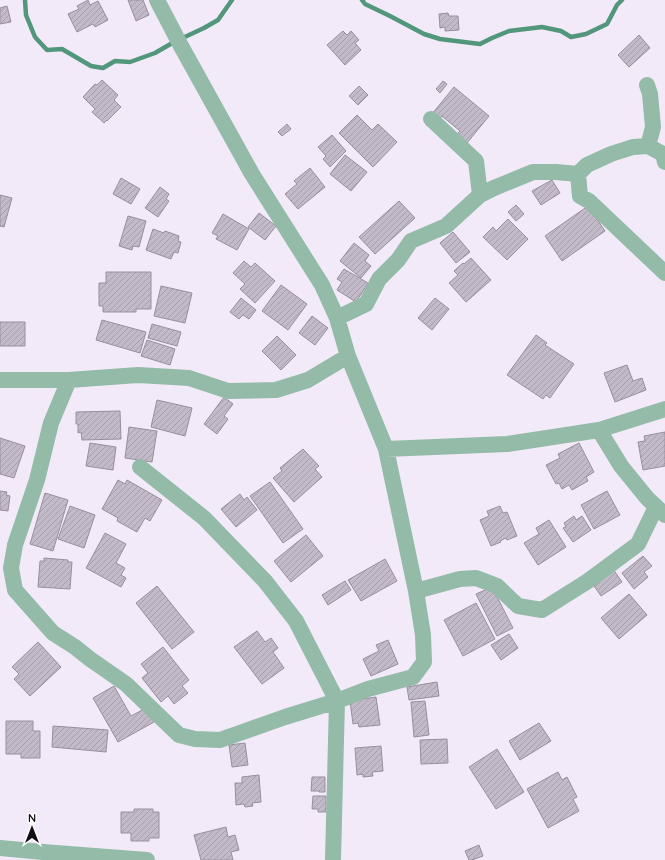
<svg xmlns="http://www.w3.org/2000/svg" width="665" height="860" font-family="Quicksand,sans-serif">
	<defs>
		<pattern id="building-hatch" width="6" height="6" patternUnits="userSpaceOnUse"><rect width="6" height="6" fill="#c3bac9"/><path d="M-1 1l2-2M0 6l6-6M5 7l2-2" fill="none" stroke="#a69fac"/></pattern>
	</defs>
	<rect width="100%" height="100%" fill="#f3eaf9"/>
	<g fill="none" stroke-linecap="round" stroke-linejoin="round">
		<path stroke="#52977b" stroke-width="4.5" d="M25,0l1,15 9,22 12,13 15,-1 29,17 12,2 12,-7 15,1 25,-9 19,-11 30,-14 14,-8 14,-20
			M362,0l3,4 25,12 34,18 16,5 40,5 12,-6 17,-7 33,-4 19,4 10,6 15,-3 21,-10 10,-19 5,-5"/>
	</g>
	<path fill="url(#building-hatch)" stroke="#988f9d" d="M88,0l2,5 8,-4 10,19 -13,7 -2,-3 -16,8 -9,-18 11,-5 -2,-3z
		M128,0h15l6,15 -13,6z
		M7,6l4,16 -11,2v-16z
		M448,13l1,3h9l1,14 -14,1v-4l-5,1 -1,-14z
		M343,31l4,4 4,-4 8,9 -4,3 6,7 -16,15 -18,-20z
		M639,35l11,13 -21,19 -11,-12z
		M102,80l16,15 -4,5 7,7 -14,14v-1l-3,3 -12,-11 3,-3 -12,-12 12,-13 2,1z
		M443,81l4,3 -7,9 -4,-4z
		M359,86l9,9 -10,10 -9,-9z
		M454,87l35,29 -22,27 -10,-9 3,-3 -18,-15 -3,4 -7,-6z
		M357,115l15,15 6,-6 19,18 -24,25 -34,-34z
		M287,124l4,5 -9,7 -4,-4z
		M332,135l14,16 -16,16 -7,-8 3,-3 -8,-9z
		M345,155l22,17 -16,19 -21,-17z
		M310,168l15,19 -27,22 -13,-15 12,-10 -3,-3z
		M121,178l19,11 -9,15 -18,-10z
		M552,180l8,13 -19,12 -9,-14z
		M160,187l9,7 -3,5 3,2 -11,16 -13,-9z
		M0,195l12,3 -8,29 -4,-1z
		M399,201l16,17 -40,36 -16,-17z
		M516,205l8,9 -8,7 -8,-9z
		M588,206l17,25 -43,30 -17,-25z
		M259,213l17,13 -11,14 -17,-13z
		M223,214l26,15 -12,21 -21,-11 2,-3 -6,-3z
		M128,216l18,5 -7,26 -6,-1 -1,4 -13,-4z
		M508,219l20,20 -21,21 -24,-23 10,-10 3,4z
		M153,229l11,4 1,-2 14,5 -1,5 3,1 -3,11 -4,-1 -3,7 -25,-9z
		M453,232l17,20 -14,11 -16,-20z
		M354,243l15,12 -4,6 6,5 -10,12 -21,-17z
		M471,258l20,22 -25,22 -17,-19 9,-8 -4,-4 9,-8 1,1z
		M244,261l7,6 4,-4 20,18 -20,22 -15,-14 5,-5 -12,-11z
		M344,269l24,14 -12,19 -19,-12 5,-8 -5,-3z
		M106,272h45v37h-15v3h-33v-6h-4v-23h7z
		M281,285l26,19 -19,26 -26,-19z
		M161,286l31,7 -7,30 -31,-7z
		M241,298l15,12 -7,9 -6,-4 -4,4 -9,-7z
		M435,298l14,11 -17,21 -14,-12z
		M312,316l16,12 -13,17 -16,-12z
		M102,320l44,12 -6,21 -44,-13z
		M0,322h25v24h-25z
		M152,324l29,8 -4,14 -29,-8z
		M536,335l11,8 -2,2 29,19 -24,34 -4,-3 -3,4 -36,-24z
		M277,336l19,19 -15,15 -19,-19z
		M147,340l28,9 -5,16 -29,-9z
		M627,365l6,16 9,-3 4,12 -31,12 -11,-29z
		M224,397l9,7 -9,12 4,3 -11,15 -13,-10z
		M157,400l35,8 -7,28 -34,-9z
		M120,411l1,28 -39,1 -1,-8 -3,1v-9h-2v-12z
		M129,427l28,4 -5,31 -27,-4z
		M665,432v34l-22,4 -5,-28 7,-1 -1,-5z
		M0,438l25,8 -11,32 -14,-4z
		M90,443l26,4 -3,23 -27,-4z
		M579,443l15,29 -8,5 2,4 -16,9 -3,-5 -7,4 -3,-6 -3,1 -10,-19 14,-7 -2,-4z
		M303,449l16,17 -4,3 7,8 -28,25 -21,-24 9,-7 -2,-3z
		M118,480l7,4 2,-4 35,20 -12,21 -5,-3 -8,14 -20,-11 1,-3 -16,-9z
		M270,482l33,47 -20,14 -33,-47z
		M0,491l7,1 -1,3 4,1 -2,15 -8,-1z
		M607,491l13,24 -26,14 -13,-24z
		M45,493l23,7 -15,51 -23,-7z
		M240,494l4,6 3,-3 10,13 -21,17 -15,-18z
		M70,506l25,9 -11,33 -26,-9z
		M500,506l3,7 4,-1 10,24 -10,4 -1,-2 -6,3 1,1 -10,4 -11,-26 9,-4 -2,-5z
		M574,516l2,4 6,-4 9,14 -18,12 -10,-14 3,-1 -2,-4z
		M549,520l17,27 -28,18 -14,-22 15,-9 -3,-6z
		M105,533l21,11 -10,19 9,5 -4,7 5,3 -5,9 -35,-19z
		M306,535l17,21 -32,26 -17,-21z
		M643,556l9,10 -8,6 4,5 -14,12 -12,-16z
		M44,558l24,2v2h4l-2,27 -32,-2 2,-26h4z
		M385,559l12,22 -36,20 -13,-21z
		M613,569l9,13 -21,14 -9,-13z
		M345,581l6,9 -23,15 -6,-10z
		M157,586l37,46 -22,17 -36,-46z
		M492,587l21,41 -16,8 -21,-42z
		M629,594l18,21 -28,24 -18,-21z
		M476,603l19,36 -32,17 -19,-36z
		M257,631l8,11 6,-4 7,10 -5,4 11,16 -22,16 -28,-37z
		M509,634l9,14 -17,12 -10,-15z
		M388,640l10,24 -27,12 -8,-17 16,-8 -3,-6z
		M38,642l23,25 -31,29 -16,-17 5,-5 -7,-7z
		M163,647l26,33 -7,6 6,7 -14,11 -6,-8 -7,6 -19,-24 6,-5 -7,-9z
		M437,682l2,14 -30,4 -2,-13z
		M114,686l17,30 15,-8 8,14 -36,20 -25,-44z
		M376,697l4,28 -21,2 -1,-4 -5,1 -3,-23z
		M425,701l4,34 -15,2 -3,-35z
		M6,721h27v10h7v27h-19v-4h-15z
		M539,723l12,18 -31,19 -11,-19z
		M53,726l55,4 -2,22 -54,-5z
		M447,739l1,24 -27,1 -1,-24z
		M245,743l3,22 -16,2 -3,-22z
		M381,746l2,25 -11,1 1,4 -10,1v-3l-6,1 -2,-27z
		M497,749l27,43 -28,17 -27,-42z
		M558,772l4,8 5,-3 10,20 -4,2 6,12 -31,17 -21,-39z
		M259,775l2,27 -9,1 1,3 -8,1 -1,-3 -8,1 -1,-22h7v-6z
		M312,777h13v15h-6v-1h-8z
		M313,796h13v16h-8v-3h-6z
		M134,809h19v3h6v26h-10v3h-18v-8h-10v-21h13z
		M226,827l2,10 7,-2 4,15 -8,2 2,8h-32l-7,-25z
		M479,845l4,11 -11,4h-3l-4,-9z"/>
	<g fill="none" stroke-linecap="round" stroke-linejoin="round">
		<path stroke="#93bba8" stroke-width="16" d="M157,0l24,46 71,128 70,111 15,33 11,38 38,93 30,142 7,44 1,27 -11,15 -45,12 -31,12 -4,159
			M647,85l3,9 3,33 -5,19
			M431,119l45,42 4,34
			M578,174l2,22 9,5 76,72
			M337,318l29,-14 13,-25 19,-19 13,-19 35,-15 34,-31 14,-7 39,-16h23l22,2 9,-9 24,-11 22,-7 15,-1 15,8 2,8
			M0,380h69l69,-5 51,3 39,13 48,-1 32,-10 40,-24
			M69,380l-18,43 -14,57 -22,65 -4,23 4,22 38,43 22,14 15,12 36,25 53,51 16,4 25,1 65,-23 52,-16 -41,-80 -31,-40 -61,-63 -64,-51
			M599,430l22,36 26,32 18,17
			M386,449l121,-5 92,-14 66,-21
			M416,591l44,-12 16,-1 21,8 21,20 24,4 46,-29 50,-37 18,-37
			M0,848l43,4 104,8"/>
	</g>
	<g transform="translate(32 828)" stroke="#fdfbfe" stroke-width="3" paint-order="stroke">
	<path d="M0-3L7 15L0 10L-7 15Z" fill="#110e13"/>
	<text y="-6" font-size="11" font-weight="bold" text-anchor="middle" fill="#110e13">N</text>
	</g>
</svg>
